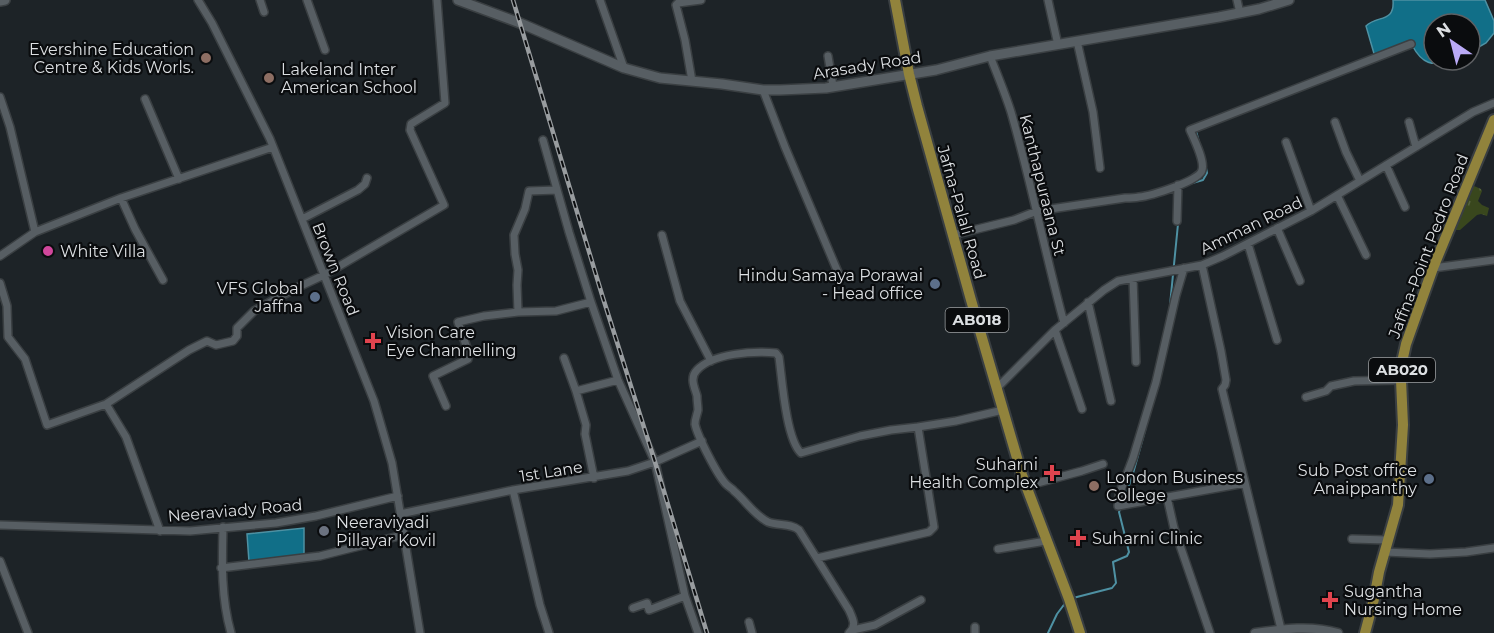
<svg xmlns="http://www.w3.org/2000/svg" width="1494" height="633" font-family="Montserrat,sans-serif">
	<defs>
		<pattern id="grass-tufts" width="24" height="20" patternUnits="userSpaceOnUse" patternTransform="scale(1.5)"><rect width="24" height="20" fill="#39471d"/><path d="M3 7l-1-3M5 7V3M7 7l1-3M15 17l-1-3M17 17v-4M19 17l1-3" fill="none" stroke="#55613e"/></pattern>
	</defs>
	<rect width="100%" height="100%" fill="#1d2327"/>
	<path fill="url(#grass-tufts)" d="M1474,186l7,3 1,2 -4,10 4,4 7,3 -2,8 -6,-2 -4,1 -17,15h-7l14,-43z"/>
	<path fill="#116f88" stroke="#4e91a3" stroke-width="1.5" d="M1393,0h92l9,21v12l-8,10 -16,9v-28h-36v36h18c-20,7 -30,4 -40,-15l-37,12 -9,-31c11,-11 29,-3 27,-26z
		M304,528v28l-55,6 -2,-28z"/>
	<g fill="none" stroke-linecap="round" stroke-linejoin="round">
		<path stroke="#4e91a3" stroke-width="2" d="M1196,131l3,11
			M1189,184l14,-4 4,-7 -1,-5
			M1170,305l8,-81
			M1164,361l4,-18
			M1123,502l9,-25 14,-50
			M1073,598l39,-10 4,-5 -3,-21 14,-6 2,-4 -10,-40 2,-5
			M1048,633l9,-19 9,-12"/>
		<g stroke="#3a3f42" stroke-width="10">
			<path id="minor" d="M198,0l14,23 58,116 104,262 18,62 28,170
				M260,0l4,12
				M307,0l18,50
				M600,0l24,68
				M1048,0l10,45
				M1237,0l3,13
				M1077,41l16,71 7,56
				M828,56l5,30
				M990,56c7,18 15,37 21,56 20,69 34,141 53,211
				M692,81l-7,-41 -9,-35 2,-2 23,-3
				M763,90l22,57 55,130
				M0,97l10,30 25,105
				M145,99l34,80
				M1335,122l11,30 14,29
				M1409,122l7,25
				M543,140l26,92 22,70 27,78 37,82 30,134 13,37
				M1286,142l25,69
				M1386,165l19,42
				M557,190l-28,1 -4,18 -11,26 1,19 3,16 -1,15 1,27 38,-1 35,-9
				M1337,195l29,60
				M121,198l14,31 28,51
				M302,219l56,-29 7,-6 2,-6
				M1177,221l1,-36
				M1277,228l23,53
				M662,235l18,66 31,60
				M953,235l61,-15 23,-9 88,-13c4,0 9,0 14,-1 11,-1 61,-16 63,-27 3,-9 -8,-31 -12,-40l221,-86
				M1248,244l29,96
				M0,256l35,-24 86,-34 152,-51
				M1202,265l19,86 5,29 -1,5 -3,4 59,240
				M1184,268l-8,27 -20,87 -23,76 -14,37 -1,11 127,-23
				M1433,268l61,-8
				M1133,278l3,84
				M0,283l7,23 1,31 17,22 22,66 59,-21 83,-54 18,-9 9,4 17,-4 4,-5v-8l17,-17 38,-21 32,-15 120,-70 -34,-75 1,-6 3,-2 31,-19 -8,-103
				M1088,302l23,99
				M1055,330l27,79
				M564,358l12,33 10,34 -1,9 9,44
				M997,388l58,-58 49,-40 14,-9 84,-16 21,-9 88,-45 162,-99 21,-9
				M576,391l42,-11
				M1306,397l20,-6 5,-5 23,-5 47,-1
				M106,404l20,33 34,94
				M446,406l-13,-30 35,-17v-8l-10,-29 26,-6 34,-4
				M1026,486l56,-15 21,-7
				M513,490l27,115 9,28
				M1167,497l7,31 36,105
				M400,514l113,-24 115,-19 27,-9 47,-21
				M0,525l190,6 86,-8 40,-7 82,-20
				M223,527c-1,36 -2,71 8,106
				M1352,539l35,1
				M998,549l48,-8
				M1385,552l45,2 36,-2 28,-4
				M817,558l112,-26 5,-5 -16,-100 38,-6 47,-11
				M0,561l28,72
				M221,568l99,-12 83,-21
				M633,608l14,-5 2,7 36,-14
				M749,622l3,11
				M853,630l22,-5 46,-25
				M849,633c8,-7 4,-14 0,-23l-50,-80c-8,-7 -21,-4 -31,-8 -14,-7 -22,-21 -34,-31 -2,-3 -5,-4 -7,-6 -9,-8 -30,-50 -32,-61 0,-5 2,-9 3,-14 0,-4 -1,-9 -1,-14 -2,-8 -8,-18 0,-26 16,-17 57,-19 79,-17l3,4c3,22 7,82 22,96l59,-17 31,-6 27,-3
				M975,633v-6"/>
		</g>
		<g stroke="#3a3f42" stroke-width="11">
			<path id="tertiary" d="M1255,633c28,-4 56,-8 83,0"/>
		</g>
		<g stroke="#3a3f42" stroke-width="12">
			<path id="secondary" d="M458,0l62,23 104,45 36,10 62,6 41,6h17l46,-2 110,-18 54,-14 229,-39 40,-8 30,-9
				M0,1l5,-1"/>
		</g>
		<g stroke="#3a3f42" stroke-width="14">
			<path id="primary" d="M895,0l14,74 8,32 54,194 51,175 47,124 11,34
				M1365,633l9,-34 5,-27 19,-67 5,-80 -2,-45 1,-18 4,-18 27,-76 61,-148"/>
		</g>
		<use href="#minor" stroke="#575e63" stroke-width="7"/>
		<use href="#tertiary" stroke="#575e63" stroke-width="8"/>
		<use href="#secondary" stroke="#575e63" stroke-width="9"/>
		<use href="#primary" stroke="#91833c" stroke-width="10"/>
		<g stroke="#989c9f" stroke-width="4.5">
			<path id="rail" d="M513,0l90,298 52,164 52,171"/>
		</g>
		<use href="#rail" stroke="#0a0c0e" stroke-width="2" stroke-dasharray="7" stroke-linecap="butt"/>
	</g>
	<g fill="#8d6e63" stroke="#0a0c0e" stroke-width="2">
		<circle cx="206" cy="58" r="6"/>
		<circle cx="269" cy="78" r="6"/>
		<circle cx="1094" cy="486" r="6"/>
	</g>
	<circle fill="#d1479c" stroke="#0a0c0e" stroke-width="2" cx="48" cy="251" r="6"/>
	<g fill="#5c6f8a" stroke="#0a0c0e" stroke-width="2">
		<circle cx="935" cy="284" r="6"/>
		<circle cx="315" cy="297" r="6"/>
		<circle cx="1429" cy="479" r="6"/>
	</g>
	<g fill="#e0444e" stroke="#0a0c0e" stroke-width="2">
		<path d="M370 332h6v6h6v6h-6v6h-6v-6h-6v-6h6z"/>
		<path d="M1049 464h6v6h6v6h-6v6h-6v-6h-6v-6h6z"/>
		<path d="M1075 529h6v6h6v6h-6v6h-6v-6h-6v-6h6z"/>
		<path d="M1327 591h6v6h6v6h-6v6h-6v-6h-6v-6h6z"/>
	</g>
	<circle fill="#6b7280" stroke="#0a0c0e" stroke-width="2" cx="324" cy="531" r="6"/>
	<g text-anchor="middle" stroke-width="4.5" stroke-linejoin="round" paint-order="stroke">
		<g fill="#0a0c0e" stroke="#9da0a2" stroke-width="1.5">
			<rect x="945.5" y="308" width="63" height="24" rx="4.5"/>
			<rect x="1369" y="358" width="66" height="24" rx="4.5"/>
		</g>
		<g font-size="15" font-weight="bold" fill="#dcdfe2">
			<text x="977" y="325">AB018</text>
			<text x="1402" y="375">AB020</text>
		</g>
		<g font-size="16" fill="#dcdfe2" stroke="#0a0c0e" text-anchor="start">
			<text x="194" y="55" text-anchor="end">Evershine Education<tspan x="194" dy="18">Centre &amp; Kids Worls.</tspan></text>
			<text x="281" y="75">Lakeland Inter<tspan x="281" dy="18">American School</tspan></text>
			<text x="60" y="257">White Villa</text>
			<text x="923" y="281" text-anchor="end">Hindu Samaya Porawai<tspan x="923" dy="18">- Head office</tspan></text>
			<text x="303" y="294" text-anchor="end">VFS Global<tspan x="303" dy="18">Jaffna</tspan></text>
			<text x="386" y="338">Vision Care<tspan x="386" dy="18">Eye Channelling</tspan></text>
			<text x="1038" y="470" text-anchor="end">Suharni<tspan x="1038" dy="18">Health Complex</tspan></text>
			<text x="1417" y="476" text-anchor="end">Sub Post office<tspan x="1417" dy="18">Anaippanthy</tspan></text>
			<text x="1106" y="483">London Business<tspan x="1106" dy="18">College</tspan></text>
			<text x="336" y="528">Neeraviyadi<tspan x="336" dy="18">Pillayar Kovil</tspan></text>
			<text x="1092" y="544">Suharni Clinic</text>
			<text x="1344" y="597">Sugantha<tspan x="1344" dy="18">Nursing Home</tspan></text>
		</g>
		<g font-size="16" fill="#dcdfe2" stroke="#0a0c0e">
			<text transform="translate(867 65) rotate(-9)" y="6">Arasady Road</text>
			<text transform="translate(1043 185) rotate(76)" y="6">Kanthapuraana St</text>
			<text transform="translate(962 212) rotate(74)" y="6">Jafna-Palali Road</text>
			<text transform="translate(1251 225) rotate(-26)" y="6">Amman Road</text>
			<text transform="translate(1428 246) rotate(-69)" y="6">Jaffna-Point Pedro Road</text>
			<text transform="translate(336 269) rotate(68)" y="6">Brown Road</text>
			<text transform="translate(551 471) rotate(-9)" y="6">1st Lane</text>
			<text transform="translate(235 510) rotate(-5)" y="6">Neeraviady Road</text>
		</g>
	</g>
	<g transform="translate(1452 42) rotate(325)"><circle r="28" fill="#0a0c0e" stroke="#5e6063" stroke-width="1.5"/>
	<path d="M0-4.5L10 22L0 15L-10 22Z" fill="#baaaf6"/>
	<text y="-9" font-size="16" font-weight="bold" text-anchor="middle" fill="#dcdfe2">N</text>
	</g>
</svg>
